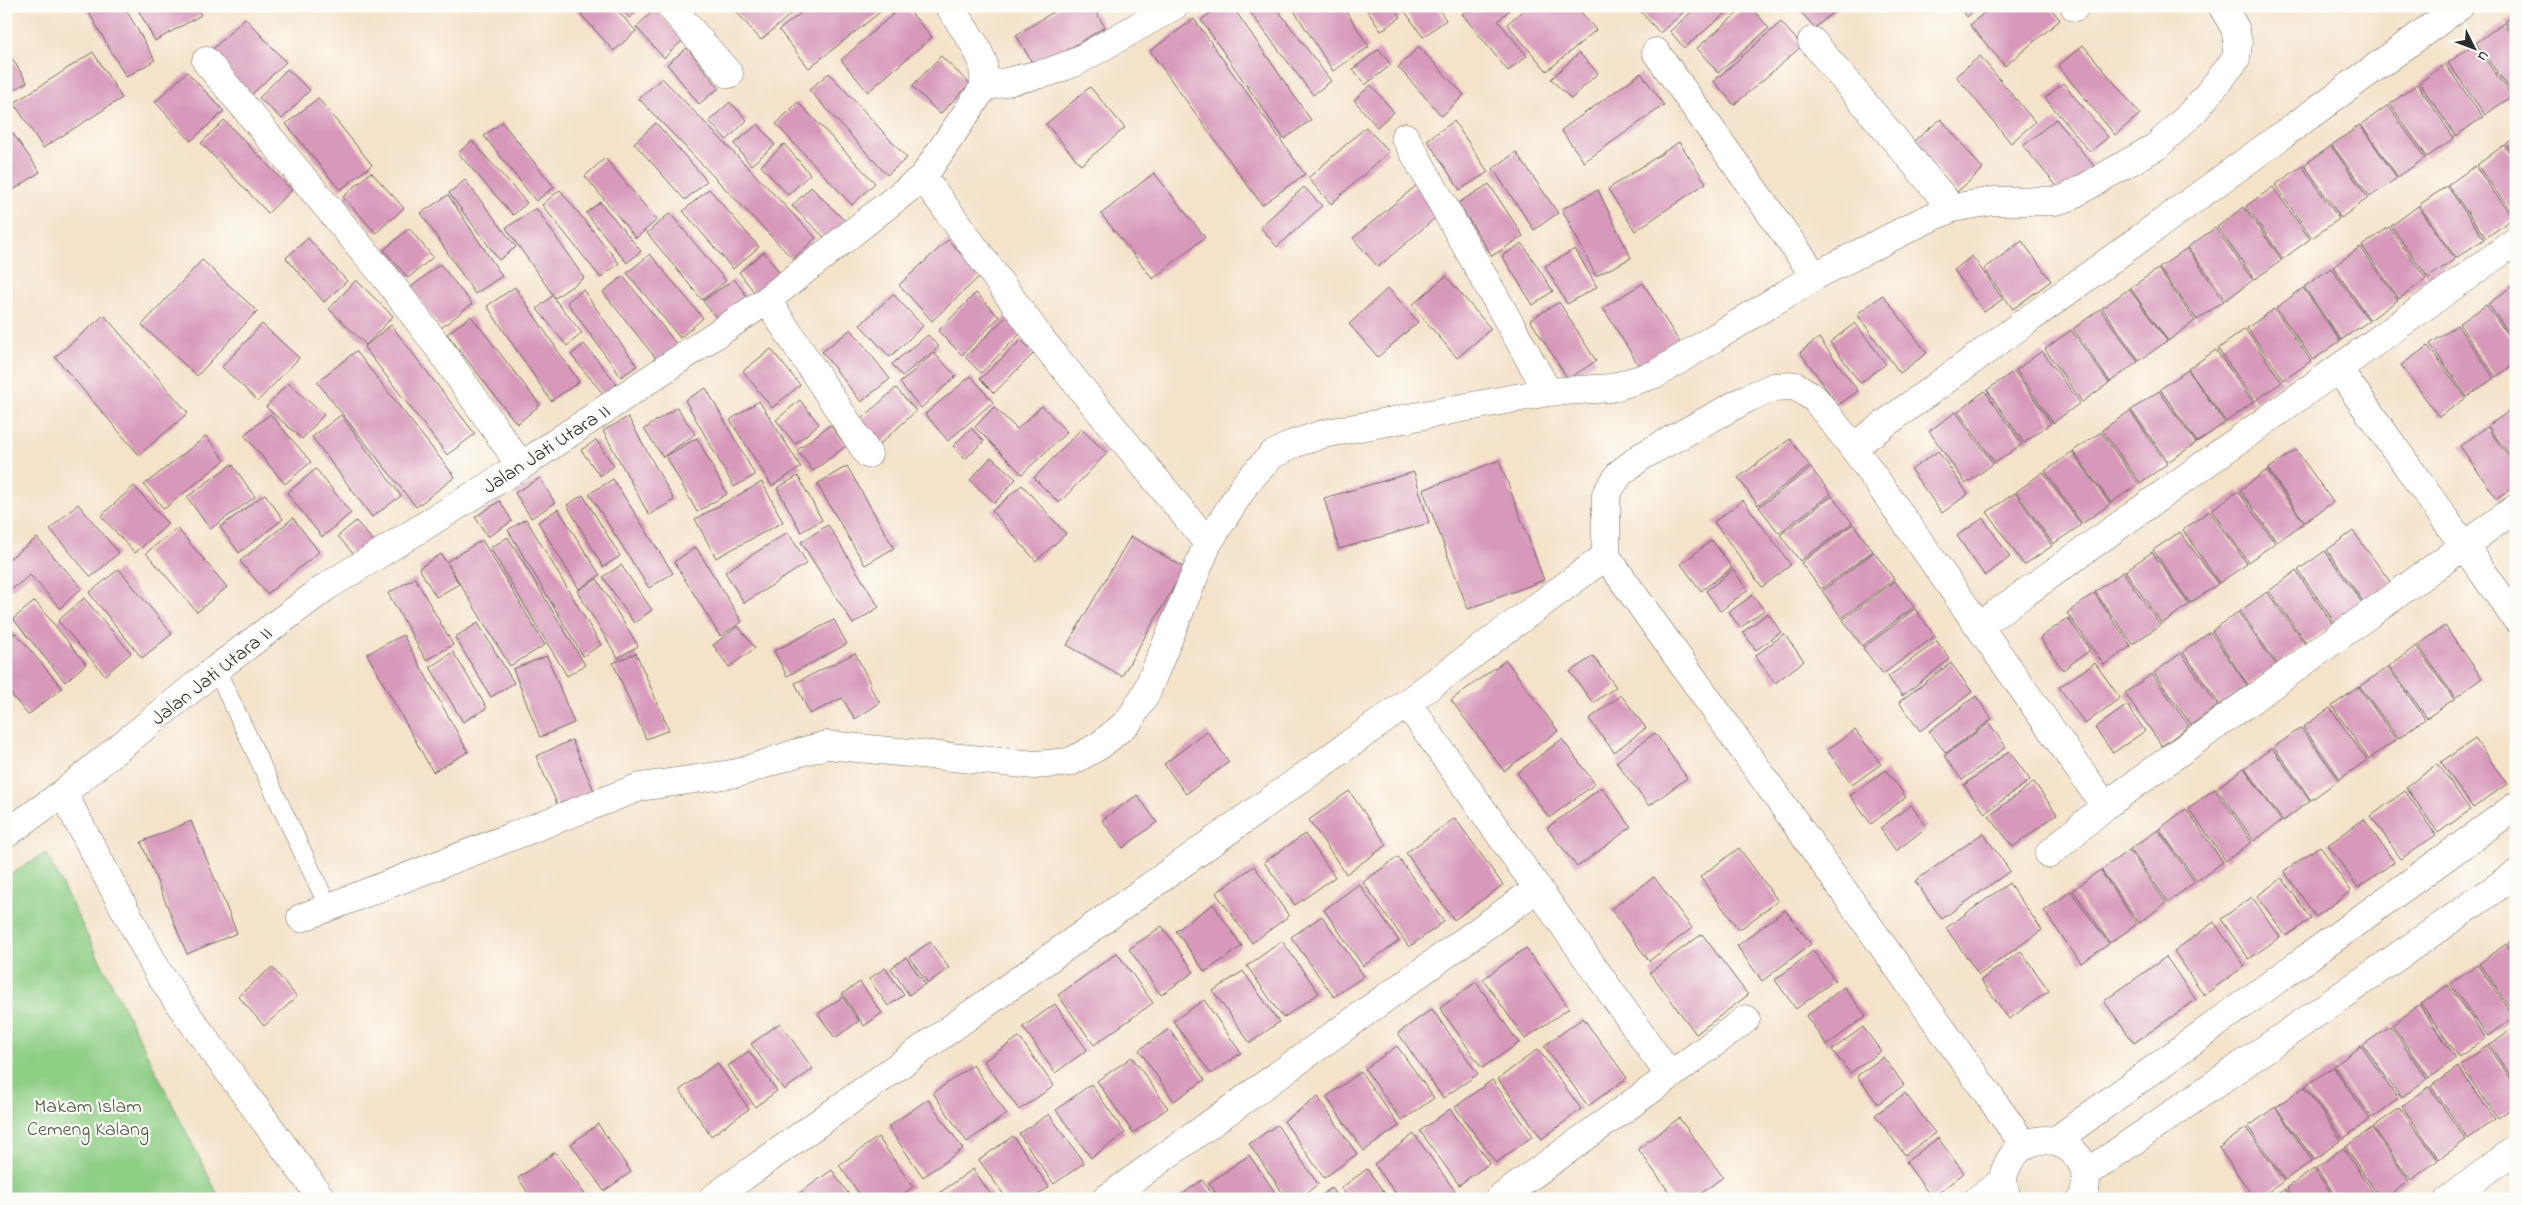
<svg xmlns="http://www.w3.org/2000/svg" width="2522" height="1205" font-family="'Indie Flower',sans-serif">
	<rect width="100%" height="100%" fill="#fdfcf7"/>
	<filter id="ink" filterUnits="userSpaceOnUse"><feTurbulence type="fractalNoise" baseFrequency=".02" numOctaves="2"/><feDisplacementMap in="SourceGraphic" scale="10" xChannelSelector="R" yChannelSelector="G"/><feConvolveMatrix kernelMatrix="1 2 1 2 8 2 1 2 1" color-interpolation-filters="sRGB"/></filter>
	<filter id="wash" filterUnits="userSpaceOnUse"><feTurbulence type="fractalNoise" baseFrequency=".0096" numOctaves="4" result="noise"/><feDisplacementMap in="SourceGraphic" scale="20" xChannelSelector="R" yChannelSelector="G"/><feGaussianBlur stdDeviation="1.12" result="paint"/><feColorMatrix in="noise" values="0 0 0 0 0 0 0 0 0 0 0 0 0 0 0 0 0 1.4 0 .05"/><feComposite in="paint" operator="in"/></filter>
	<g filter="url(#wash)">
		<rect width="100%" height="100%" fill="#f4e2c9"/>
		<path fill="#8ece85" stroke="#5c7c58" d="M46,853l174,346h-214v-322z"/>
		<g id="blocks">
			<path fill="#d798ba" d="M85,6h39l31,54 -29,17z
				M136,6h60l5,9 -46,26z
				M573,6h40l23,25 -22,20z
				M619,6h24l-13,12z
				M737,6h63l-39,34 -27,-31z
				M810,6h78l-79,62 -30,-38z
				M902,6h3l27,31 -64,55 -27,-32z
				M1063,6h29l13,21 -69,42 -20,-34z
				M1220,6h12l79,114 -27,19 -83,-119z
				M1248,6h27l56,75 -18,14 -67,-88z
				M1291,6h52l26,41 -36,24z
				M1364,6h29l8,11 -20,14z
				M1401,6h35l10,14 -23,17z
				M1472,6h41l-15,15 29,35 -19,15 -46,-57z
				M1528,6h48l20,24 -49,41 -40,-47z
				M1647,6h44l-31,27 -19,-21z
				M1698,6h22l6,7 -42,35 -14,-17z
				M1746,6h4l19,22 -51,45 -21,-25z
				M1796,6h44l-25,22z
				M1958,6h21l-12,11z
				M1992,6h57l11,14 -55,46 -35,-41z
				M655,9l28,31 -19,18 -28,-31z
				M2516,14v23l-11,-15z
				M245,18l41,44 -36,34 -40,-44z
				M1194,19l111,155 -43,31 -112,-154z
				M1781,22l21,24 -68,59 -20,-24z
				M2503,23l13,18v53l-2,1 -38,-52z
				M2474,44l38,52 -27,19 -37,-52z
				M2083,45l57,69 -25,21 -57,-69z
				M1419,47l45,48 -22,21 -44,-49z
				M687,48l32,40 -20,16 -32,-40z
				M6,49l21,33 -18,11 -3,-4z
				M1379,49l12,16 -26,20 -12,-16z
				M93,52l29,46 -79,50 -29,-45z
				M1579,53l19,20 -27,26 -20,-20z
				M941,56l29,28 -30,30 -28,-28z
				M1980,56l55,66 -24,21 -55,-67z
				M2445,64l38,53 -27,19 -37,-53z
				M287,69l23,21 -28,29 -23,-21z
				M187,72l37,39 -33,30 -36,-39z
				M829,73l78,85 -20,17 -78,-85z
				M1641,73l23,32 -80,57 -23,-32z
				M662,78l154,160 -23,21 -154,-160z
				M2063,83l45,54 -18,15 -45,-54z
				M2417,84l37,54 -27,19 -37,-53z
				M1371,85l23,27 -17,15 -23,-27z
				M1090,87l35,41 -44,37 -35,-41z
				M318,98l54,67 -32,25 -54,-66z
				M730,102l17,18 -20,20 -18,-19z
				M798,102l77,81 -23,22 -76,-81z
				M2388,105l37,53 -27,19 -37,-52z
				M1941,119l42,50 -26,23 -43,-51z
				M2056,119l41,51 -32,26 -42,-50z
				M224,120l68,70 -24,23 -67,-70z
				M1454,121l34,51 -28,18 -33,-50z
				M502,122l52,65 -18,14 -52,-65z
				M656,123l51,58 -22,19 -51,-57z
				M758,124l17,21 -24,20 -17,-21z
				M2360,125l37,53 -27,19 -38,-52z
				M1366,127l23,25 -58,52 -23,-26z
				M12,132l28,40 -34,23v-59z
				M2516,137v21l-10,-14z
				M472,141l55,62 -14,12 -55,-62z
				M1679,142l27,41 -71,48 -27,-42z
				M784,144l26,30 -22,21 -27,-29z
				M2504,145l12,16 -1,56 -38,-52z
				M2331,146l37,52 -27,20 -37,-53z
				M1516,152l42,61 -24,17 -41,-61z
				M605,158l52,62 -21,18 -51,-62z
				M2302,166l37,53 -27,19 -37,-53z
				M2475,166l38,52 -27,20 -38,-53z
				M371,172l33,36 -28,25 -33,-36z
				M1154,173l51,64 -52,42 -52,-65z
				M465,180l51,67 -17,13 -50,-67z
				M1489,184l34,52 -31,20 -34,-53z
				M1417,185l24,28 -63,54 -25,-29z
				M2447,186l37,53 -28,19 -37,-53z
				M811,187l35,35 -18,19 -36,-35z
				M1304,187l18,19 -45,41 -17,-20z
				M2273,187l37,52 -27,20 -37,-53z
				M709,189l50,58 -26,22 -50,-58z
				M560,190l59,73 -18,15 -59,-73z
				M1598,190l33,68 -35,18 -34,-67z
				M448,195l54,81 -27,18 -54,-81z
				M600,202l41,49 -14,12 -41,-50z
				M2418,206l37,53 -27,19 -37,-52z
				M2244,207l38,53 -27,19 -38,-52z
				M536,208l48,70 -29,20 -49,-70z
				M670,213l56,68 -24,19 -55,-67z
				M2389,227l37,52 -27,20 -37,-53z
				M409,228l24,29 -25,21 -24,-28z
				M2215,228l38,52 -27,20 -38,-53z
				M308,238l39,43 -23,21 -38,-44z
				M948,240l33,35 -49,46 -33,-36z
				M2022,241l29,40 -38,28 -29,-40z
				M1522,243l31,48 -20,14 -31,-49z
				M2360,247l38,53 -28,20 -37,-53z
				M2187,248l37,53 -27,19 -38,-52z
				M1575,249l22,38 -30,17 -22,-38z
				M764,252l18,24 -25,20 -18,-24z
				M650,254l53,64 -23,20 -53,-65z
				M1972,256l31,43 -19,13 -30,-42z
				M202,260l55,51 -60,65 -55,-51z
				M440,264l32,40 -31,24 -31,-40z
				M2331,268l38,53 -28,19 -37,-53z
				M2158,269l37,52 -27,20 -38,-53z
				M623,276l55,70 -20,15 -55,-69z
				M1446,276l45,53 -34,29 -45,-53z
				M734,279l15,20 -30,22 -16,-20z
				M356,280l37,36 -27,29 -37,-36z
				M1643,283l43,70 -40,24 -43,-69z
				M2515,284l1,1v58l-28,-39z
				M515,287l64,95 -28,19 -64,-95z
				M1388,288l30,34 -40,35 -29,-33z
				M2303,288l37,53 -27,19 -37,-52z
				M2129,289l38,52 -28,20 -37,-53z
				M583,290l54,76 -16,11 -54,-75z
				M976,293l23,24 -37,38 -24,-24z
				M893,294l30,32 -33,31 -30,-32z
				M1883,295l44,58 -27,20 -43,-59z
				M552,296l30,37 -15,13 -30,-37z
				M1559,302l37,59 -28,18 -38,-59z
				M2486,305l30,41v17l-20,14 -37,-53z
				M2100,309l38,53 -28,20 -37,-53z
				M2274,309l37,52 -27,19 -37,-52z
				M104,315l84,98 -49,42 -84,-98z
				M471,316l69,89 -23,19 -70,-90z
				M1007,316l15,16 -41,41 -16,-16z
				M1855,323l31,41 -26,19 -30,-41z
				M262,324l37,34 -41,43 -36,-34z
				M391,325l84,109 -28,21 -83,-108z
				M2457,325l37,53 -27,19 -37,-53z
				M851,329l39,50 -29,23 -39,-50z
				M2245,329l37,53 -27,19 -37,-52z
				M2071,330l38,53 -27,19 -37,-53z
				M928,335l11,12 -37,29 -10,-12z
				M1819,338l39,53 -20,14 -38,-53z
				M1021,340l13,13 -40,40 -14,-14z
				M584,344l33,40 -13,11 -33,-40z
				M2428,346l38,52 -27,19 -38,-52z
				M771,349l29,36 -28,23 -29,-37z
				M2216,350l37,52 -27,20 -38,-53z
				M356,351l99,126 -39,30 -99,-125z
				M2042,351l38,52 -27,20 -37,-53z
				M934,353l22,23 -35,32 -21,-25z
				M2188,370l37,53 -28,19 -37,-53z
				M2014,371l37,52 -27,20 -37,-53z
				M971,376l22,26 -45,39 -23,-27z
				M288,383l36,32 -22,24 -36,-32z
				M706,388l49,87 -21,12 -49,-87z
				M896,388l20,23 -38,35 -21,-23z
				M1985,391l37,53 -27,19 -37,-52z
				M2159,391l37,52 -28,19 -37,-52z
				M800,400l19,24 -24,20 -19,-24z
				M759,401l42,66 -29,19 -42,-66z
				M1042,406l25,26 -45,42 -47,-47 19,-20 23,22z
				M2516,406v58l-28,-38z
				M677,407l18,27 -32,23 -19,-28z
				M2130,411l37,53 -27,19 -38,-53z
				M1956,412l37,52 -27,20 -37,-53z
				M270,414l41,48 -26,22 -41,-49z
				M341,415l60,81 -29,21 -60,-80z
				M628,417l46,83 -25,15 -46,-84z
				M830,425l16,21 -33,25 -16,-21z
				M2487,427l29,41v17l-19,14 -37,-53z
				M971,428l13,13 -19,18 -12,-13z
				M1081,429l26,24 -48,50 -25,-25z
				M2101,432l37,52 -27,19 -38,-52z
				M206,436l19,24 -61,49 -20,-24z
				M697,438l30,56 -30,18 -31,-56z
				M1790,439l20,27 -52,39 -20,-27z
				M596,440l18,26 -14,10 -19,-26z
				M2296,450l37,52 -28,20 -37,-53z
				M1938,451l30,43 -26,19 -31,-43z
				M2072,452l38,52 -28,20 -37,-53z
				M991,457l25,22 -21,24 -25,-23z
				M1499,460l45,120 -76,29 -45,-119z
				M232,464l23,33 -45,32 -23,-32z
				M847,466l47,82 -29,17 -48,-81z
				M1811,468l20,26 -52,39 -20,-26z
				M316,469l35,44 -29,24 -35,-44z
				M2267,470l37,53 -27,19 -37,-52z
				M1414,472l15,51 -90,26 -15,-51z
				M2043,472l38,53 -28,19 -37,-52z
				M798,476l24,44 -21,12 -24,-44z
				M540,478l15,25 -24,15 -16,-25z
				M613,479l60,94 -24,15 -60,-94z
				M762,482l21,40 -67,36 -21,-39z
				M1022,485l44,49 -30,27 -44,-50z
				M134,486l34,38 -33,29 -34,-37z
				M2238,491l37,52 -27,19 -37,-52z
				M2015,493l37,53 -28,19 -37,-53z
				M265,494l18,25 -44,34 -19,-26z
				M583,495l37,61 -17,11 -36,-62z
				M1832,496l20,27 -52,38 -20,-26z
				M1743,500l48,65 -29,22 -48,-65z
				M500,501l12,20 -24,16 -13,-20z
				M78,504l41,49 -28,24 -41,-48z
				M558,509l42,66 -21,14 -41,-67z
				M2209,511l38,53 -28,19 -36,-53z
				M293,518l26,34 -52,42 -27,-33z
				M1983,518l27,39 -25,19 -28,-40z
				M526,519l75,126 -18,11 -75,-126z
				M356,521l18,21 -18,15 -18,-21z
				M1853,524l20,27 -52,38 -20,-26z
				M828,525l51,82 -26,17 -52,-82z
				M177,528l50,59 -30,25 -51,-59z
				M2353,531l38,52 -27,20 -37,-53z
				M788,532l19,31 -63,40 -19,-31z
				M2180,532l38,52 -28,19 -37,-53z
				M1131,536l54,32 -63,108 -55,-31z
				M508,537l77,128 -18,11 -77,-128z
				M37,538l45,50 -22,20 -30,-33 -24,19v-33z
				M482,540l63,105 -35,21 -62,-102 11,20 -23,13 -17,-29 22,-14 5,8z
				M1712,540l20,28 -31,23 -20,-27z
				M696,547l46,75 -22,14 -46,-74z
				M2325,551l37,52 -27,20 -37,-53z
				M1874,552l20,27 -52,39 -20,-27z
				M2152,552l37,52 -27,20 -37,-53z
				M621,565l31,45 -18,13 -31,-46z
				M119,569l53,65 -30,24 -53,-65z
				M1733,570l15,20 -28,21 -14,-20z
				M2296,571l37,53 -27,19 -37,-52z
				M2123,572l37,53 -27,19 -38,-52z
				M415,578l38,67 -27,15 -38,-67z
				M597,579l41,67 -20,12 -41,-67z
				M1895,581l19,26 -52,39 -19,-26z
				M2267,592l38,52 -28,20 -37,-53z
				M2094,593l37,53 -27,19 -37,-52z
				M1753,595l11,15 -24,18 -11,-16z
				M84,598l47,55 -26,22 -47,-54z
				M35,601l51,63 -21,18 -52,-63z
				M1915,609l20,27 -52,38 -20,-26z
				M2238,612l38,53 -28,20 -36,-54z
				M1768,613l13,19 -25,18 -13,-18z
				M2068,618l22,32 -27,20 -23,-32z
				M834,620l13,24 -60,32 -13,-25z
				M6,623l9,10 -9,7z
				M478,623l36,60 -23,14 -36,-60z
				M738,626l17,22 -26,19 -16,-22z
				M2445,626l37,52 -27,20 -37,-53z
				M2210,632l37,53 -27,20 -37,-53z
				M16,633l46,55 -34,27 -22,-27v-47z
				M1784,634l20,27 -29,22 -20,-27z
				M403,635l65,117 -35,20 -66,-118z
				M1937,641l13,18 -48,37 -14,-19z
				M2416,646l38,53 -27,19 -38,-52z
				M453,652l34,56 -24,14 -33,-55z
				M636,653l33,77 -23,9 -33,-76z
				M855,653l16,32h-2l11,18 -25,16 -13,-21 -32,16 -15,-31z
				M2181,653l37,53 -27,19 -37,-52z
				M547,656l27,67 -34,14 -27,-68z
				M1593,656l23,31 -23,16 -23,-31z
				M1506,660l52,71 -54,40 -53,-71z
				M1951,663l21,29 -52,39 -21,-29z
				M2095,663l25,35 -35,26 -26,-37z
				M2388,667l37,52 -27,20 -38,-53z
				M2152,674l37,52 -27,20 -37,-53z
				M2359,687l37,53 -27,19 -37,-53z
				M1621,695l25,33 -32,24 -25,-33z
				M1976,696l16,23 -46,34 -17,-22z
				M2127,705l18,26 -32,22 -18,-25z
				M2330,708l37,52 -27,19 -37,-52z
				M1989,723l17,24 -44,33 -18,-24z
				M2301,728l38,52 -28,20 -37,-53z
				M1855,730l26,34 -29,21 -25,-35z
				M1207,731l22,31 -43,32 -22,-30z
				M1655,733l32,45 -38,28 -33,-44z
				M1562,739l33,45 -46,34 -32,-45z
				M2475,739l32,45 -34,24 -32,-46z
				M572,740l22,51 -35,17 -23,-52z
				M2272,748l38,53 -27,20 -38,-53z
				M2009,751l21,29 -45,33 -21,-28z
				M2438,764l32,46 -32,23 -32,-46z
				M2244,768l37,53 -27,20 -37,-53z
				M1886,770l20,27 -35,27 -21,-28z
				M2034,782l23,32 -44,33 -24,-31z
				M1602,787l29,40 -54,40 -30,-39z
				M2215,789l37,53 -26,19 -38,-53z
				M1349,791l38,54 -41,29 -37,-54z
				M2405,791l31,44 -35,24 -30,-43z
				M1137,795l20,27 -34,26 -21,-28z
				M1911,805l16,22 -31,24 -16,-23z
				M2186,809l37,53 -26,19 -38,-52z
				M1455,818l48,67 -49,35 -48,-67z
				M2364,819l30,43 -36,26 -30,-43z
				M191,821l46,112 -50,21 -46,-112z
				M2158,830l37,52 -27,20 -38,-53z
				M1983,833l27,38 -68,48 -27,-38z
				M1305,834l30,43 -40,28 -31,-43z
				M2320,846l31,45 -35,26 -32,-46z
				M1739,848l39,53 -39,29 -39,-53z
				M2129,850l37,53 -27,20 -38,-53z
				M1398,857l46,65 -35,25 -46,-65z
				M1254,866l35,50 -37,27 -36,-50z
				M2100,870l37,54 -27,19 -37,-53z
				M1654,877l38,51 -43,33 -38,-52z
				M2282,878l29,41 -25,17 -29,-40z
				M2009,883l33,47 -63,45 -33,-47z
				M1359,884l40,57 -36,25 -39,-56z
				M2071,891l38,53 -28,19 -37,-52z
				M2252,897l28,40 -31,22 -28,-40z
				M1213,904l29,42 -37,26 -29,-41z
				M1785,910l26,34 -49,37 -25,-35z
				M1322,916l42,60 -30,21 -43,-60z
				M2214,922l31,44 -41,29 -30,-44z
				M1162,926l32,46 -33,23 -32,-46z
				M1702,934l46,61 -52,39 -46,-62z
				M2516,937v17l-8,-11z
				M1282,941l37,52 -36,25 -36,-52z
				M930,942l19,26 -21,15 -19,-26z
				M2506,944l10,14v58l-37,-52z
				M1526,948l43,60 -44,31 -42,-60z
				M1813,951l22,29 -39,29 -21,-29z
				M2021,951l28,40 -40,28 -28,-39z
				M1117,953l36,50 -59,42 -36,-50z
				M906,957l19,27 -16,11 -18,-27z
				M2166,957l30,43 -62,43 -30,-42z
				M2477,965l37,52 -26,19 -38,-52z
				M272,967l25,30 -33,29 -26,-30z
				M885,968l19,27 -16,11 -19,-27z
				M1243,971l36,51 -29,21 -37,-52z
				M860,982l22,31 -18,13 -22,-32z
				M1476,982l43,61 -37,25 -42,-60z
				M2448,985l38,53 -27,19 -38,-53z
				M1844,987l22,29 -39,29 -21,-29z
				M842,997l17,24 -24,17 -17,-24z
				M1204,1000l37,53 -30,21 -38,-53z
				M1055,1004l32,46 -32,23 -32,-46z
				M2419,1005l37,53 -27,20 -37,-53z
				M1432,1009l46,65 -35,24 -45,-65z
				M1583,1018l44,60 -39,28 -44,-60z
				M780,1023l33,46 -29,21 -33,-46z
				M2390,1026l37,53 -26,19 -38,-53z
				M2516,1026v57l-27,-38z
				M1863,1027l18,24 -31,22 -18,-23z
				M1169,1029l36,51 -31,21 -35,-51z
				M1019,1037l35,49 -35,24 -35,-49z
				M1397,1046l37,52 -32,23 -37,-52z
				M2361,1046l37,53 -26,19 -38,-52z
				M2487,1046l29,40v19l-18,13 -38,-53z
				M1538,1049l43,60 -39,30 -44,-60z
				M749,1051l28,40 -22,16 -27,-41z
				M1132,1057l36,51 -35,25 -36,-52z
				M1883,1057l21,28 -26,19 -21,-28z
				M717,1063l32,46 -38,27 -31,-46z
				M973,1065l34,49 -40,28 -34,-49z
				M2333,1067l37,52 -27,20 -38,-53z
				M2458,1067l37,52 -27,20 -37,-53z
				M1361,1072l38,54 -35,25 -38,-54z
				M1492,1080l41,56 -37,27 -41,-56z
				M1091,1084l34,49 -34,25 -35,-48z
				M2304,1087l37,53 -27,20 -38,-53z
				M2429,1087l37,53 -27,19 -37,-53z
				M1905,1093l30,40 -30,22 -30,-40z
				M1318,1097l39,57 -33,24 -40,-57z
				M928,1099l35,50 -40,28 -35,-50z
				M2275,1107l37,54 -27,19 -37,-53z
				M2400,1108l38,52 -27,20 -38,-53z
				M1450,1109l40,54 -31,22 -39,-54z
				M1049,1114l35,49 -30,21 -35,-50z
				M1679,1118l44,59 -29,22h-20l-36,-50z
				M598,1124l33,48 -27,19 -33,-47z
				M1277,1125l41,59 -19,15h-12l-38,-55z
				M2246,1128l38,53 -26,18h-3l-36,-51z
				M2372,1128l37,53 -25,18h-3l-36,-52z
				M1414,1134l41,57 -10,8h-45l-26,-35z
				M1013,1136l36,51 -17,12h-25l-28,-39z
				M878,1137l35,50 -17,12h-33l-24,-34z
				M1938,1138l26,35 -32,25 -26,-36z
				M2343,1148l35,51h-41l-21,-31z
				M555,1152l33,47h-56l-14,-21z
				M1249,1155l31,44h-60l-11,-16z
				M973,1169l21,30h-53l-3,-5z
				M1367,1169l22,30h-39l-9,-11z
				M2314,1169l21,30h-40l-8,-11z
				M832,1170l20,29h-61z
				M1202,1180l13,19h-39z
				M1331,1188l8,11h-22z
				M2285,1189l7,10h-20z"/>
		</g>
	</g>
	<g filter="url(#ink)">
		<use href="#blocks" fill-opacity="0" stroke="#716b62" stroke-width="1"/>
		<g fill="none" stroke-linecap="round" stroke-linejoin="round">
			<g stroke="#716b62" stroke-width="19">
				<path id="service" d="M216,669l112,237"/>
			</g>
			<g stroke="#716b62" stroke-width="29">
				<path id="minor" d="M670,6l59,68
					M2075,6v1
					M1812,41l140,167
					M1656,52l159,224
					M206,61l181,218 52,69 82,118
					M984,87l65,-15 25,-9 100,-57
					M1405,137l143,255
					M923,177l120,165 165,201
					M767,300l101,154
					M2339,370l177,249
					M1853,447l607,-441
					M1979,626l537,-385
					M1407,703l263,373
					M63,793l95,179 22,33 142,194
					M6,834l57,-41 153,-124 110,-82 195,-121 246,-166 156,-123 61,-90 -1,-25 -8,-17 -26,-39
					M2049,854l56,-48 411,-298
					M301,918l339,-131 98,-14 59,-20 30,-8 208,20 35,-3 29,-16 30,-25 17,-28 62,-150 38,-60 26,-28 21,-11 30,-10 225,-42 63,-4 45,-14 159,-98 106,-54 31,-14 41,-7h62l12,-3 90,-52 38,-36 41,-51 2,-16 -3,-15 -13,-22
					M2055,1141l461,-335
					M2024,1145l-418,-589v-62l14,-21 22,-17 106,-58 26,-11 22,-1 19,13 38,48 252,359
					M2086,1174l430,-300
					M712,1199l695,-496 199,-147
					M1106,1199l432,-311
					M1499,1199l171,-123 76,-57
					M1978,1199l24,-17
					M2008,1199c-6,-13 -7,-21 -1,-33 24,-51 96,-19 75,33
					M2449,1199l67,-50"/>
			</g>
			<use href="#service" stroke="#fff" stroke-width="18"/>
			<use href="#minor" stroke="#fff" stroke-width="28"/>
		</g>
	</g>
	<g text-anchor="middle" stroke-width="4.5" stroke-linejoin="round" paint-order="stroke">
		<g font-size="20" fill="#2b2b2b" stroke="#fdfcf7">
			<text transform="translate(546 448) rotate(-33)" y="7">Jalan Jati Utara II</text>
			<text transform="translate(211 675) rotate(-38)" y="7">Jalan Jati Utara II</text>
		</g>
		<g font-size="20" fill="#495c46" stroke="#fdfcf7">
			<text x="88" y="1112">Makam Islam<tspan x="88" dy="23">Cemeng Kalang</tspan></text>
		</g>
	</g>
	<rect width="2522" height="1205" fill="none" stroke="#fdfcf7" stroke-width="25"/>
	<g transform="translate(2474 48) rotate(132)" stroke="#fdfcf7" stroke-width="4" paint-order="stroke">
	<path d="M0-4L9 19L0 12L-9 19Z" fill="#2b2b2b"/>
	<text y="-8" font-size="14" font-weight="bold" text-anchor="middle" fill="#2b2b2b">U</text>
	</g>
</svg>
